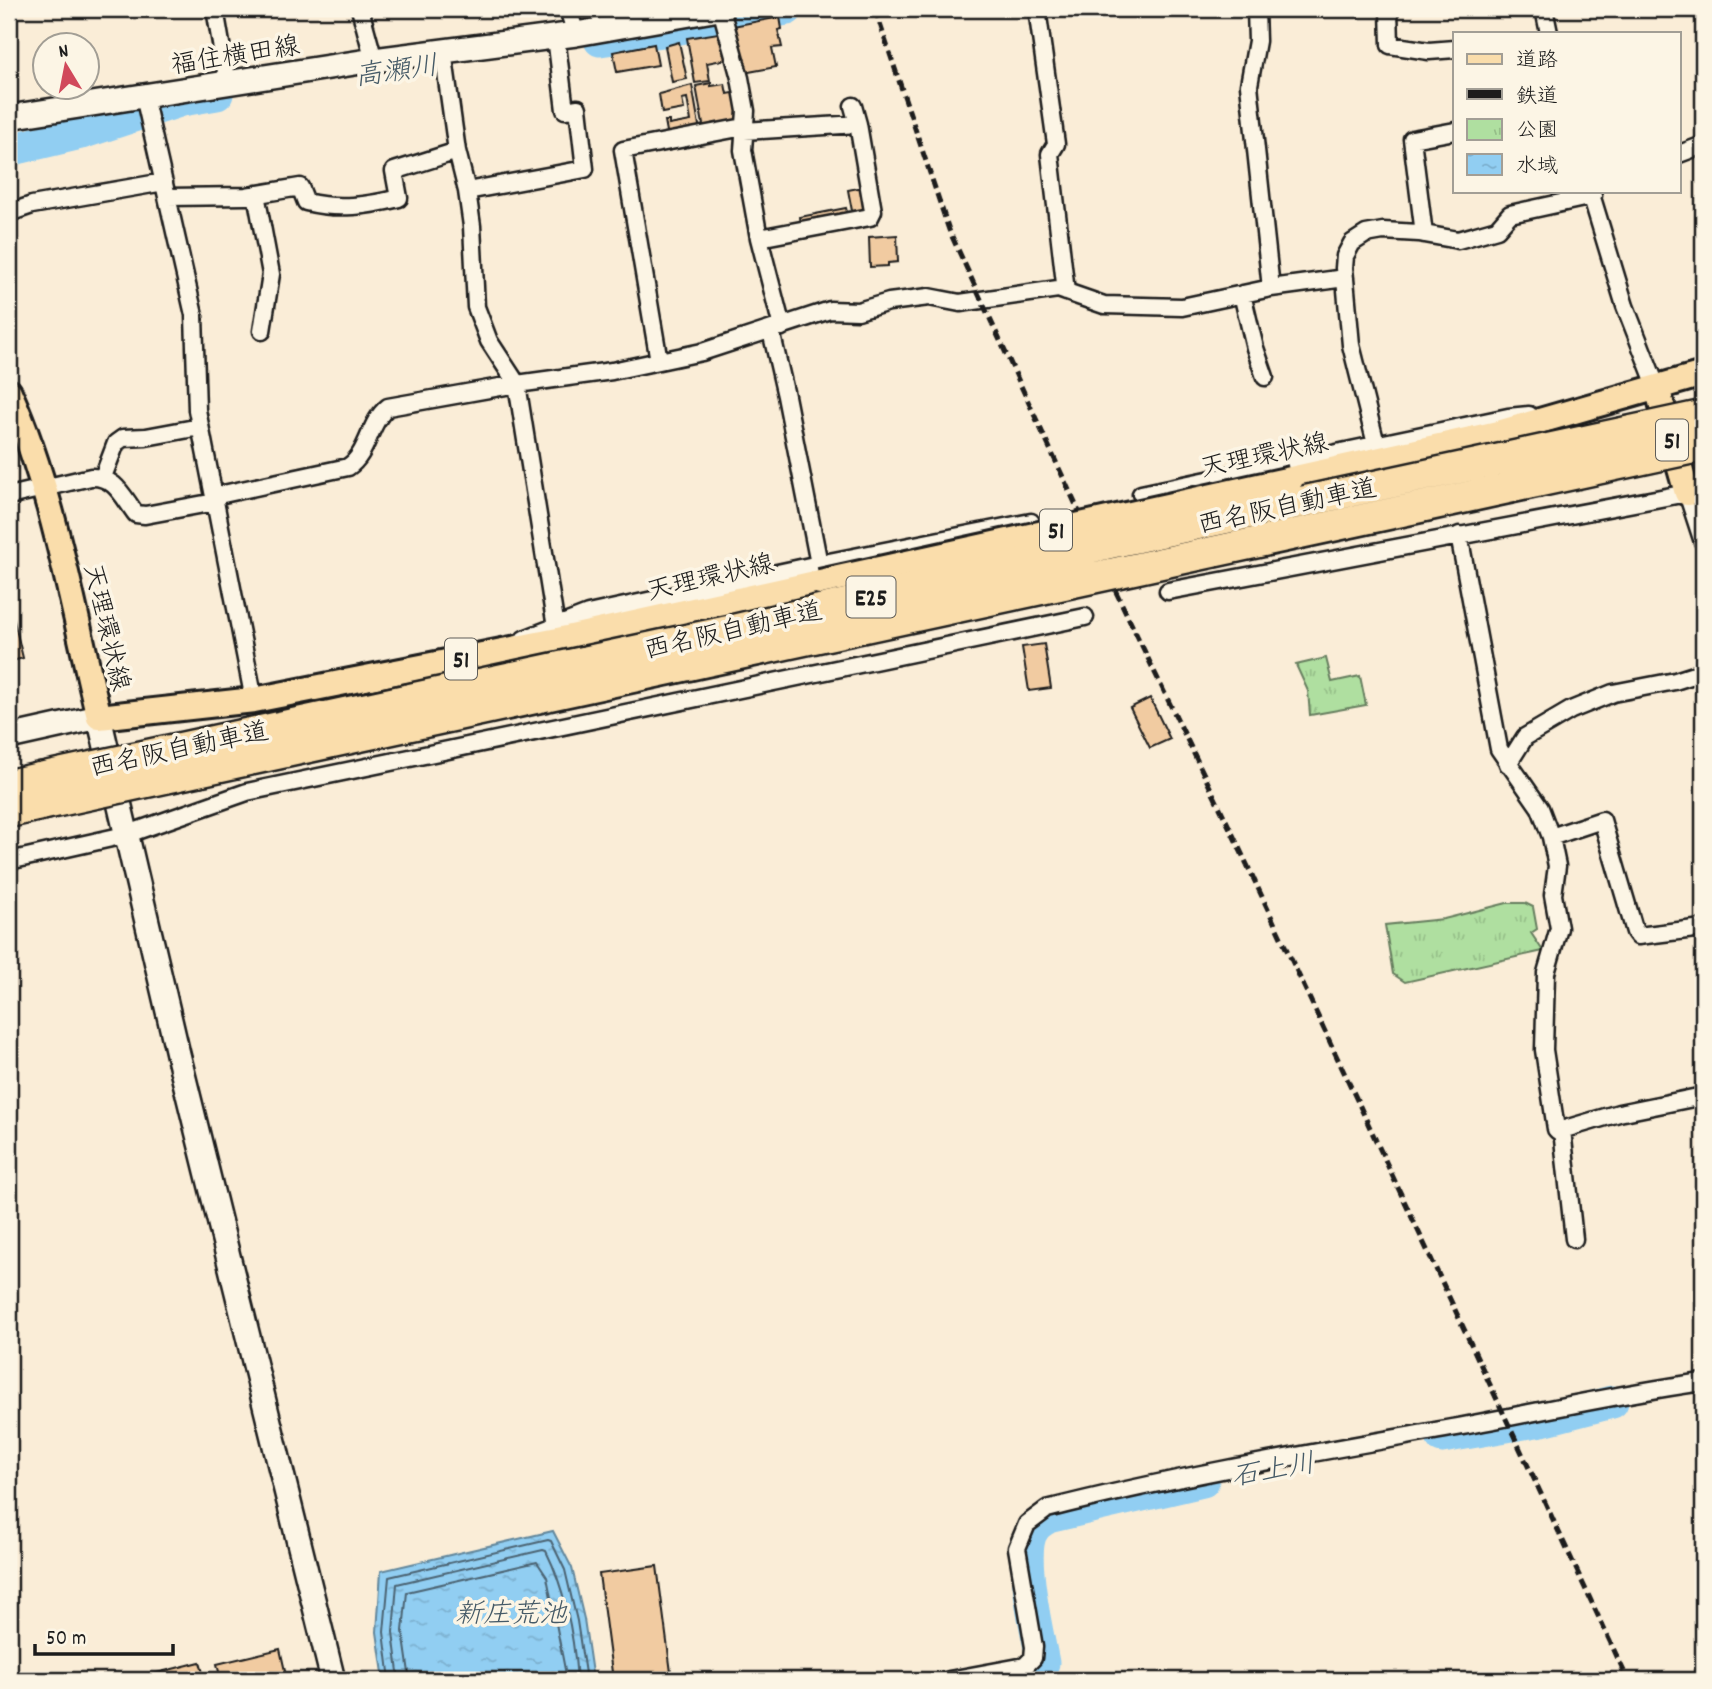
<svg xmlns="http://www.w3.org/2000/svg" width="1712" height="1689" font-family="Dekko,'Klee One',sans-serif">
	<defs>
		<pattern id="park-tufts" width="24" height="20" patternUnits="userSpaceOnUse" patternTransform="scale(1.75)"><rect width="24" height="20" fill="#afdfa0"/><path d="M3 7l-1-3M5 7V3M7 7l1-3M15 17l-1-3M17 17v-4M19 17l1-3" fill="none" stroke="#96bf89"/></pattern>
		<pattern id="water-ripples" width="26" height="14" patternUnits="userSpaceOnUse" patternTransform="scale(1.75)"><rect width="26" height="14" fill="#91cef2"/><path d="M2 4q2-2 4 0t4 0M15 11q2-2 4 0t4 0" fill="none" stroke="#7cb0cf"/></pattern>
	</defs>
	<rect width="100%" height="100%" fill="#faedd7"/>
	<filter id="ink" filterUnits="userSpaceOnUse"><feTurbulence type="fractalNoise" baseFrequency=".0143" numOctaves="2"/><feDisplacementMap in="SourceGraphic" scale="14" xChannelSelector="R" yChannelSelector="G"/><feConvolveMatrix kernelMatrix="1 2 1 2 8 2 1 2 1" color-interpolation-filters="sRGB"/></filter>
	<g filter="url(#ink)">
		<path fill="url(#park-tufts)" stroke="#667e5e" stroke-width="2" d="M1326,658l6,24 28,-6 6,29 -56,10 -2,-24 -12,-26z
			M1507,903h18l8,4 4,22 -6,4 12,18 -138,31 -12,-8 -8,-49 59,-6z"/>
		<path fill="url(#water-ripples)" stroke="#62879c" stroke-width="2" d="M553,1531l19,37 12,51 9,61h-209l-7,-48 4,-61z"/>
		<g fill="none" stroke-linecap="round" stroke-linejoin="round">
			<path stroke="#4b6372" stroke-width="2" d="M390,1680l-6,-48 5,-55 159,-37 3,1 14,29 12,51 9,59
				M399,1680l-6,-48 4,-48 146,-34 3,1c19,38 28,87 31,129
				M410,1680l-7,-49 4,-39 130,-30 10,15 20,103"/>
			<path stroke="#91cef2" stroke-width="33" d="M600,40l63,-9 124,-22
				M9,150l72,-17 101,-33 35,-6
				M1442,1437l100,-17 70,-18
				M993,1680l31,-6 19,-11c-5,-29 -27,-114 -8,-136 3,-4 9,-7 13,-10l155,-36"/>
		</g>
		<path fill="#f1cba1" stroke="#1c1c1c" stroke-width="2" d="M780,17l2,12 -4,1 4,17 -10,1 4,19 -33,6 -10,-47z
			M718,33l9,26 -20,4 3,18 -15,2 -8,-45z
			M679,42l8,37 -15,3 -7,-36z
			M654,44l4,21 -41,7 -4,-20z
			M711,83v3l14,-2 2,10 11,-2 3,31 -37,7 -8,-44z
			M692,85l8,46 -32,6 -3,-16h4v4l22,-4 -4,-23 -5,1 2,10 -22,4 -3,-19z
			M863,187l5,26 -15,3 -5,-26z
			M846,208l2,8 -47,8 -1,-7z
			M897,235l1,27 -10,1v3l-18,1 -1,-30z
			M9,600l14,58 -14,4z
			M1044,644l7,44 -22,3 -7,-44z
			M1150,698l20,41 -20,9 -20,-40z
			M657,1566l15,114h-59l-14,-106z
			M280,1649l7,31h-66l-4,-16z
			M200,1662l5,18h-76z"/>
		<g fill="none" stroke-linecap="round" stroke-linejoin="round">
			<g stroke="#1c1c1c" stroke-width="21">
				<path id="street" d="M215,9l13,75
					M360,9l14,51
					M568,9l8,25
					M721,9l19,69 6,33 -3,39 16,88 23,89
					M1037,9l19,135 -6,10 16,138
					M1256,9l1,32 -8,44 22,203
					M1389,9l1,36 39,6 26,-2
					M1544,9l5,24
					M443,51l14,100 10,40 5,35 4,81 13,34 28,43 41,256
					M144,96l50,219 3,95 57,290
					M744,131l114,-7 -5,-18
					M1679,154l24,-9
					M467,191l118,-22 -7,-61 -13,2 -9,-73
					M1590,191l35,115 32,82
					M256,194l15,80 -9,57
					M167,197l79,-1 54,-9 6,15c32,8 62,4 93,-4l-5,-27 63,-20
					M9,213l23,-8 132,-23
					M1424,234l-12,-95 43,-8
					M759,238l111,-21 3,-6 -15,-87
					M1242,294l13,54 10,29
					M771,331l15,65 33,168
					M659,361l-36,-211 121,-23
					M1376,444l-25,-99 -7,-77 1,-12 7,-13 14,-9 17,-3 36,2 39,7 39,-11 13,-15 83,-18
					M103,477l13,-34 7,-5 23,-1 54,-10
					M1141,494l367,-77 21,-2
					M9,496l82,-19c24,-1 32,20 45,37l9,1 70,-13
					M214,496l134,-29c21,-14 20,-44 40,-60l129,-23 95,-13 90,-19 128,-42 28,1 31,-9 40,-5 31,6 98,-14 46,16 78,2 89,-19 74,-10
					M1459,535l40,214 41,59 11,29 51,-17 33,112 3,4 65,-8
					M1168,591l519,-98 16,49
					M524,639l64,-25 231,-50 212,-42
					M1508,764l17,-27 46,-27 42,-17 62,-12 28,-9
					M1551,837l6,29 -4,29 6,33 -13,45 -2,77 12,79 2,2 61,-18 84,-17
					M9,861l116,-26 122,-43 838,-175
					M1562,1130l12,109
					M949,1680l76,-14 8,-8 1,-11 -17,-99 10,-24 20,-15c137,-35 277,-58 416,-83 80,-15 159,-33 240,-44"/>
			</g>
			<g stroke="#1c1c1c" stroke-width="28">
				<path id="secondary" d="M9,117l365,-57 202,-26 143,-25
					M9,737l90,-20 79,337 155,626"/>
			</g>
			<g stroke="#1c1c1c" stroke-width="30">
				<path id="primary" d="M1657,388l30,105 16,-2
					M9,392c45,100 64,219 90,325l155,-17 304,-60 262,-58
					M1291,479l207,-46 205,-59"/>
			</g>
			<g stroke="#1c1c1c" stroke-width="35">
				<path id="highway" d="M9,785l31,-7
					M9,812l36,-8"/>
			</g>
			<use href="#street" stroke="#fcf5e5" stroke-width="16"/>
			<use href="#secondary" stroke="#fcf5e5" stroke-width="23"/>
			<use href="#primary" stroke="#faddab" stroke-width="24"/>
			<use href="#highway" stroke="#faddab" stroke-width="30"/>
			<path stroke="#1c1c1c" stroke-width="5" stroke-dasharray="10 5" stroke-linecap="butt" d="M875,9l74,221 168,364 119,247 392,839"/>
			<g stroke="#1c1c1c" stroke-width="30" stroke-linecap="butt">
				<path id="primary-bridge" d="M820,582l471,-103"/>
			</g>
			<g stroke="#1c1c1c" stroke-width="35" stroke-linecap="butt">
				<path id="highway-bridge" d="M40,778l693,-148 382,-88 586,-126
					M45,804l1658,-358"/>
			</g>
			<use href="#primary-bridge" stroke="#faddab" stroke-width="24"/>
			<use href="#highway-bridge" stroke="#faddab" stroke-width="30"/>
		</g>
	</g>
	<g text-anchor="middle" stroke-width="7" stroke-linejoin="round" paint-order="stroke">
		<g fill="#fcf5e5" stroke="#5f5d58" stroke-width="2">
			<rect x="1656" y="419.5" width="32" height="41" rx="5"/>
			<rect x="1040" y="509.5" width="32" height="41" rx="5"/>
			<rect x="846.5" y="576.5" width="49" height="41" rx="5"/>
			<rect x="445" y="638.5" width="32" height="41" rx="5"/>
		</g>
		<g font-size="24" font-weight="bold" fill="#1c1c1c">
			<text x="1672" y="448">51</text>
			<text x="1056" y="538">51</text>
			<text x="871" y="605">E25</text>
			<text x="461" y="667">51</text>
		</g>
		<g font-size="26" fill="#1c1c1c" stroke="#fcf5e5">
			<text transform="translate(235 54) rotate(-9)" y="9">福住横田線</text>
			<text transform="translate(1264 454) rotate(-12)" y="9">天理環状線</text>
			<text transform="translate(1287 505) rotate(-12)" y="9">西名阪自動車道</text>
			<text transform="translate(710 576) rotate(-13)" y="9">天理環状線</text>
			<text transform="translate(108 627) rotate(77)" y="9">天理環状線</text>
			<text transform="translate(733 629) rotate(-13)" y="9">西名阪自動車道</text>
			<text transform="translate(179 748) rotate(-12)" y="9">西名阪自動車道</text>
		</g>
		<g font-size="28" font-style="italic" fill="#455a67" stroke="#fcf5e5">
			<text transform="translate(396 69) rotate(-8)" y="10">高瀬川</text>
			<text transform="translate(1273 1468) rotate(-10)" y="10">石上川</text>
			<text x="511" y="1622">新庄荒池</text>
		</g>
	</g>
	<rect width="1712" height="1689" fill="none" stroke="#fcf5e5" stroke-width="35"/>
	<rect x="18" y="18" width="1677" height="1654" fill="none" stroke="#1c1c1c" stroke-width="2.5" filter="url(#ink)"/>
	<rect x="1453" y="32" width="228" height="161" fill="#fcf5e5" stroke="#a29e95" stroke-width="2"/>
	<rect x="1467" y="54" width="35" height="10" fill="#faddab" stroke="#a29e95" stroke-width="2"/>
	<text x="1516" y="66" font-size="21" fill="#1c1c1c">道路</text>
	<rect x="1467" y="89" width="35" height="10" fill="#1c1c1c" stroke="#a29e95" stroke-width="2"/>
	<text x="1516" y="102" font-size="21" fill="#1c1c1c">鉄道</text>
	<rect x="1467" y="119" width="35" height="21" fill="url(#park-tufts)" stroke="#a29e95" stroke-width="2"/>
	<text x="1516" y="136" font-size="21" fill="#1c1c1c">公園</text>
	<rect x="1467" y="154" width="35" height="21" fill="url(#water-ripples)" stroke="#a29e95" stroke-width="2"/>
	<text x="1516" y="172" font-size="21" fill="#1c1c1c">水域</text>
	<g transform="translate(66 66) rotate(350)"><circle r="33" fill="#fcf5e5" stroke="#a29e95" stroke-width="2"/>
	<path d="M0-5L12 26L0 18L-12 26Z" fill="#d1495b"/>
	<text y="-10" font-size="19" font-weight="bold" text-anchor="middle" fill="#1c1c1c">N</text>
	</g>
	<path d="M35 1644v10h138v-10" fill="none" stroke="#1c1c1c" stroke-width="3.5"/>
	<text x="46" y="1644" font-size="21" fill="#1c1c1c" stroke="#fcf5e5" stroke-width="5" paint-order="stroke">50 m</text>
</svg>
